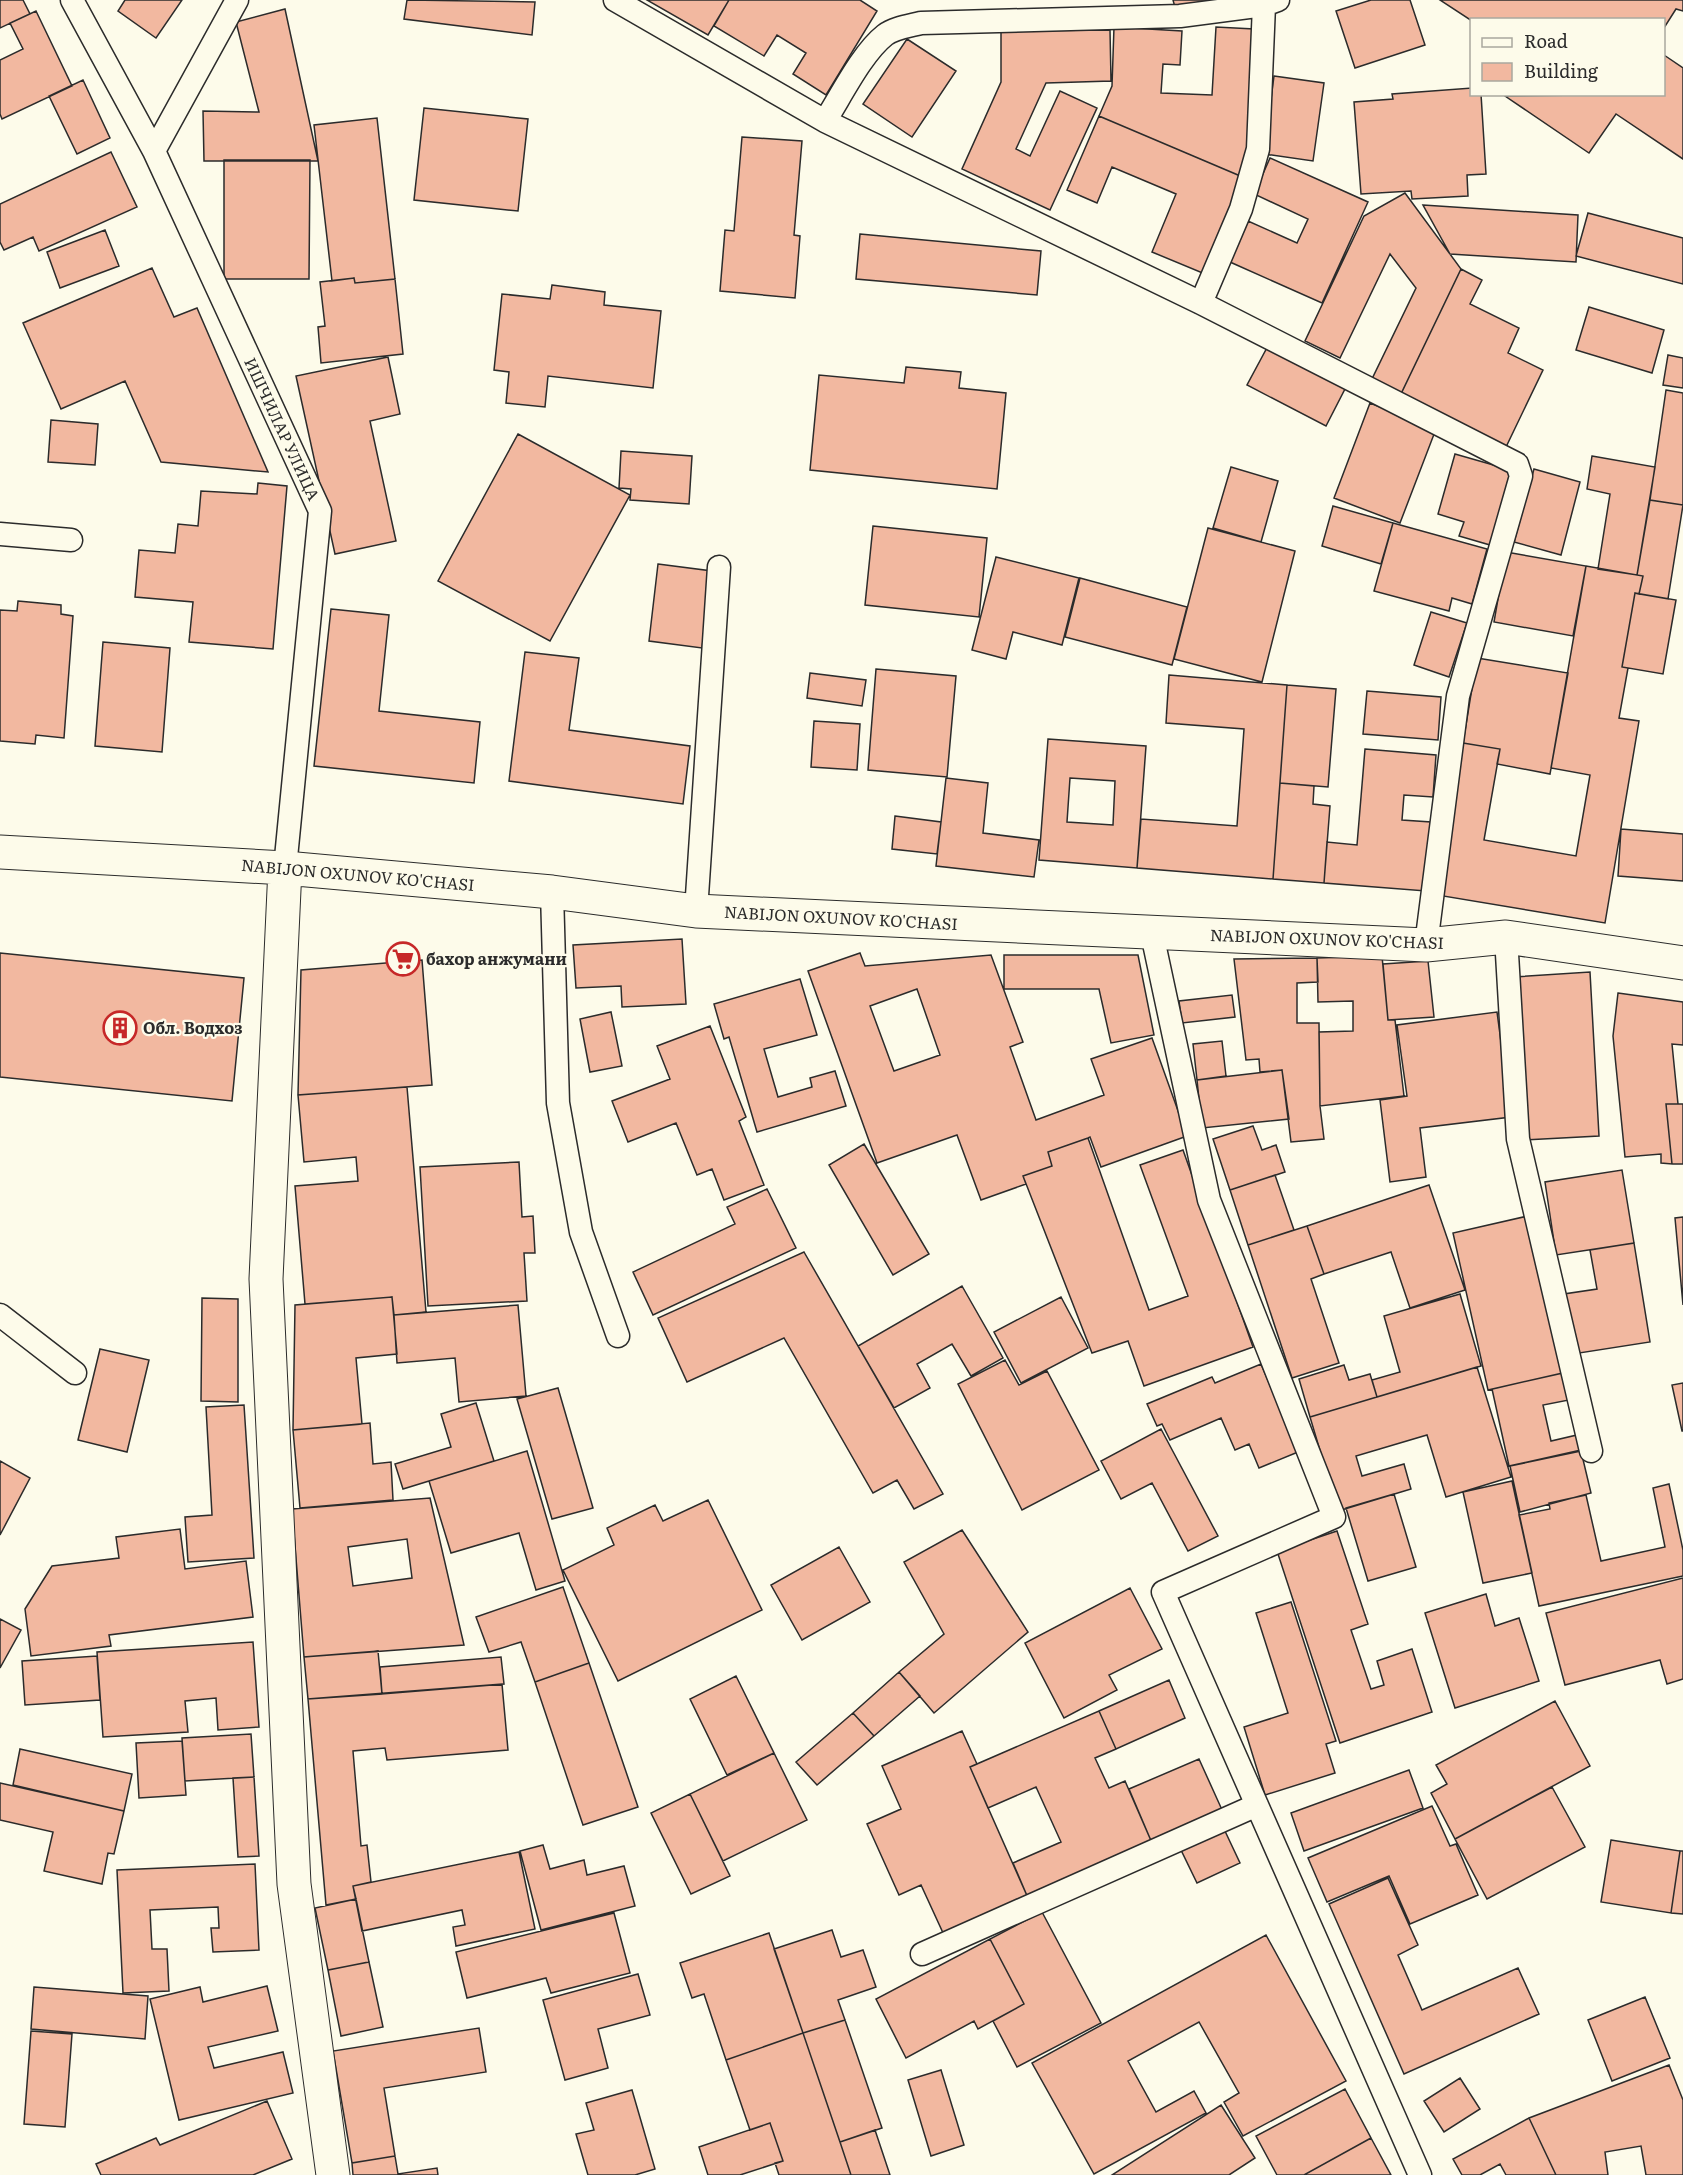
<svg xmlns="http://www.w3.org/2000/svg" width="1683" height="2175" font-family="Literata,serif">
	<rect width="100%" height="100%" fill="#fdfbea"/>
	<path fill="#f2b8a0" stroke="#2b2b2b" stroke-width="1.5" fill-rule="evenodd" d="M0,0h23l7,14 -30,14z
		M125,0h57l-26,38 -38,-27z
		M407,0l128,2 -3,33 -128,-16z
		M647,0h82l-21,35z
		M729,0h131l17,11 -51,84 -33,-21 13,-21 -29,-18 -13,21 -50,-30z
		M1173,0h42l-39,11z
		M1371,0h39l15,45 -70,23 -19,-57z
		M1440,0h243v11l-7,-2 -12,19v-8l-192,1z
		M285,9l33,152h-114l-1,-50 56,1 -23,-90z
		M36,11l36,75 -70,33 -2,-5v-54l23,-11 -13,-26z
		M1114,27l68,4 -2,34 -17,-1 -2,29 51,2 4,-68 38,2 -9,149 -146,-62 13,-30z
		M1110,30l1,51 -65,2 -30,66 14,7 30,-65 37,17 -47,102 -88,-41 39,-87v-51z
		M907,39l49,32 -44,66 -49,-33z
		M1664,55l19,13v91l-67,-45 -27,39 -84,-57 159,-2z
		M1274,76l50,7 -11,78 -49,-7z
		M83,80l27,58 -33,16 -28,-58z
		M1472,88v6h9l5,80 -19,1 1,21 -56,3 -1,-8 -50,3 -7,-92 39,-3 -1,-5z
		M424,108l104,11 -10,92 -104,-11z
		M1099,116l146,62 -40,96 -53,-22 24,-58 -64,-27 -15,36 -30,-13z
		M377,118l18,161 -40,4 -1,-5 -22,3 -18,-156z
		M742,137l60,4 -8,94 6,1 -5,62 -75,-7 5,-61 9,1z
		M111,152l26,55 -98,44 -6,-14 -29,13 -4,-8v-38z
		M1270,158l98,44 -46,101 -92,-41 18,-41 49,22 11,-24 -54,-25z
		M224,160h86l-1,119h-85z
		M1405,193l56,76 -61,127 -29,-15 45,-93 -26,-34 -50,104 -35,-17 59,-125z
		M1423,205l155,10 -2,47 -126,-8z
		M1588,213l95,25v46l-107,-28z
		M105,230l14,36 -59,22 -13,-36z
		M860,234l181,17 -4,44 -181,-16z
		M152,268l22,49 23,-9 71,164 -107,-10 -36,-81 -64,28 -38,-86z
		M1461,269l21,11 -12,24 49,24 -11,25 35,17 -37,77 -106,-51z
		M354,278l1,5 40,-4 8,75 -82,9 -3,-36 7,-1 -5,-44z
		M552,285l53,7 -1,13 57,6 -8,77 -105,-12 -3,31 -39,-4 3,-31 -15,-2 8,-76 48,5z
		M1589,307l75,23 -12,43 -76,-23z
		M1269,344l78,41 -21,41 -79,-41z
		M1668,355l15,3v30l-20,-3z
		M388,357l12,57 -30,7 26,120 -61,13 -39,-178z
		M906,367l55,5 -2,16 47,5 -9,96 -187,-19 9,-95 85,8z
		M1666,390l17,3v112l-33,-5z
		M1370,403l66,26 -36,94 -66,-25z
		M51,420l47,4 -3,41 -47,-3z
		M518,434l112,61 -80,146 -112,-60z
		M621,451l71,5 -3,48 -59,-4 1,-11 -12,-1z
		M1455,454l56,16 -21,75 -31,-9 5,-14 -26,-8z
		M1592,456l63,11 -18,108 -39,-6 12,-75 -23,-5z
		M1231,467l47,14 -17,61 -48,-14z
		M1534,469l46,13 -19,73 -47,-13z
		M258,483l29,3 -14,163 -84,-7 4,-40 -58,-5 4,-47 36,3 3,-29 20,2 3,-35 56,3z
		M1650,500l33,5 -15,94 -29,-5 4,-18 -6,-1z
		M1333,506l60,17 -12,41 -59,-18z
		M1393,523l94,26 -15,55 -20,-6 -3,13 -75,-20z
		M873,526l114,12 -8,79 -114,-12z
		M1208,528l87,23 -33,131 -88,-23z
		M1506,552l80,14 -13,70 -79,-14z
		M996,557l83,21 -17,67 -49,-13 -7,27 -34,-9z
		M658,564l54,7 -10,77 -53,-7z
		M1586,566l57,10 -4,18 -4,-1 -13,74 6,1 -9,50 20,3 -34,202 -168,-28 26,-152 37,6 -16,91 92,16 14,-81 -39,-7z
		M1080,578l107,29 -15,58 -107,-28z
		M1635,593l41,7 -13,74 -41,-7z
		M18,601l43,4v9l12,2 -9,122 -28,-3 -1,9 -35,-3v-131l17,1z
		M331,609l58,6 -10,96 101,11 -6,61 -160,-17z
		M1431,612l36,11 -18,54 -35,-12z
		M103,642l67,6 -8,104 -67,-6z
		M525,652l54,6 -10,72 121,16 -7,58 -174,-23z
		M1477,658l91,15 -18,101 -53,-10 3,-15 -37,-6z
		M876,669l80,7 -9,101 -79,-7z
		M810,673l56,7 -4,26 -55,-8z
		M1169,675l118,10 -14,194 -136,-11 4,-49 96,7 7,-97 -78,-6z
		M1287,685l49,4 -8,98 -48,-4z
		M1367,691l74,6 -3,43 -75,-6z
		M814,721l46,3 -3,46 -46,-3z
		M1048,739l98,7 -9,122 -98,-8zM1070,778l45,3 -2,44 -46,-3z
		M1365,749l71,6 -3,42 -29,-2 -2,25 29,2 -5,69 -102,-8 3,-41 30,3z
		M946,778l42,5 -5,50 56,7 -5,37 -98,-11z
		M1280,783l34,3 -1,18 17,2 -6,77 -51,-4z
		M895,816l46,6 -4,32 -45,-5z
		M1621,829l62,5v47l-65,-5z
		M682,939l4,65 -64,3 -1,-21 -45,2 -3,-43z
		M0,953l244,25 -12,123 -232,-24z
		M860,953l5,13 126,-11 32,87 -13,5 26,73 68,-25 -13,-36 61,-21 35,98 -86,31 -11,-30 -2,1 -40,14 4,14 -29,10 3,8 -45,16 -24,-65 -80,28 -69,-192zM917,989l23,66 -46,16 -24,-65z
		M1004,955h134l16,80 -43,8 -12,-54h-95z
		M1382,956l6,64h7l9,76 -84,10 -1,-74 34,-1v-30l-35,1 -1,-44z
		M1317,958l1,24 -21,1v40h22l1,83 4,33 -33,3 -9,-72 -22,2 -1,-13 -13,1 -12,-101z
		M422,960l10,125 -134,10 3,-125z
		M1428,961l6,56 -46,3 -5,-56z
		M1590,972l9,164 -76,4 -9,-163z
		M800,979l17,56 -53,14 14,48 34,-10 -2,-9 25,-7 11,35 -89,26 -28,-95 -5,2 -10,-35z
		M1618,993l65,9v43l-11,-1 6,60h-12l6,60 -11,-1v-9l-36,3 -12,-121z
		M1232,995l3,22 -53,6 -3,-22z
		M611,1012l11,54 -32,6 -10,-53z
		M1497,1012l14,105 -91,11 6,49 -36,5 -10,-82 27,-4 -10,-71z
		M710,1026l36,91 -7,4 25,64 -40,15 -12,-31 -15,6 -21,-52 -48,19 -16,-41 58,-22 -13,-33z
		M1222,1041l4,35 -29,4 -4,-36z
		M1282,1070l7,49 -87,9 -5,-48z
		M407,1087l19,225 -32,3 -2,-18 -87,7 -10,-118 63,-5 -2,-24 -52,5 -6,-67z
		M1666,1104h17v60h-11z
		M1253,1126l9,24 14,-5 9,27 -55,18 -17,-51z
		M1088,1138l61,172 39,-14 -48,-131 43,-15 70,197 -109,39 -16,-45 -36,12 -69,-177 29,-10 -4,-14z
		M864,1144l65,110 -36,21 -64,-110z
		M519,1162l3,55 11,-1 2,37h-11l3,48 -99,5 -8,-139z
		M1622,1170l12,73 -78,12 -11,-73z
		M1275,1175l19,55 -46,15 -18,-55z
		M1429,1185l36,105 -55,18 -19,-56 -67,22 -17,-48z
		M767,1189l29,59 -143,67 -20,-43 102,-48 -8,-17z
		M1532,1215l35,157 -79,18 -35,-157z
		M1683,1217v88l-8,-87z
		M1307,1226l17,48 -13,5 28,84 -47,15 -44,-133z
		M1634,1243l16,99 -77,12 -9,-60 33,-5 -7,-39z
		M804,1252l139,242 -29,15 -17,-29 -24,13 -89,-155 -97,44 -29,-64z
		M962,1286l41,72 -32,18 -19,-32 -35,20 13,24 -36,20 -36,-62z
		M1460,1294l21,72 -104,31 -5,-17 28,-8 -16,-56z
		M392,1297l5,57 -41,4 6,66 -69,6 2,-125z
		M1061,1297l27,51 -67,35 -27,-51z
		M202,1298l36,1v103l-37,-1z
		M518,1305l8,91 -67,6 -4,-44 -58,5 -3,-48z
		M100,1349l49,11 -22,92 -49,-12z
		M1005,1360l14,25 28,-14 52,99 -77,40 -64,-126z
		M1261,1364l37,88 -39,16 -10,-24 -14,6 -14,-32 -51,22 -8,-16 -5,2 -10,-22 65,-27 3,6z
		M1344,1365l5,15 21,-6 7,23 -67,20 -11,-38z
		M1477,1367l34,110 -65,20 -19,-62 -71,21 6,20 42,-12 7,25 -73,22 -28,-94z
		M1563,1373l6,27 -26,5 8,36 26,-6 4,15 -72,16 -17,-77z
		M1683,1383v48h-1l-10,-46z
		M558,1388l35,120 -41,11 -35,-120z
		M476,1403l18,58 -91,28 -8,-25 56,-17 -10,-33z
		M244,1405l10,153 -66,4 -3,-45 27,-2 -6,-108z
		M370,1423l3,41 18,-2 2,38 -93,8 -7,-78z
		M1161,1429l57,107 -30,15 -36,-68 -31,16 -20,-38z
		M527,1451l38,130 -29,9 -17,-57 -68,20 -22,-72z
		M1581,1451l10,42 -71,19 -10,-46z
		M0,1461l30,17 -30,57z
		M1512,1481l20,92 -49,10 -20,-91z
		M1669,1484l14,66v26l-144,30 -20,-91 31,-6 -1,-6 37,-8 15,66 64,-14 -12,-59z
		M1394,1494l22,73 -48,14 -22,-73z
		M430,1498l34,147 -160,12 -12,-148zM407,1539l5,39 -59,8 -5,-39z
		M708,1500l54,110 -144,71 -55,-111 51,-25 -7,-17 48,-23 8,16z
		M180,1529l5,40 61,-8 7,56 -144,18 2,11 -80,10 -6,-47 27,-43 67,-8 -3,-21z
		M962,1530l66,102 -94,81 -35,-41 45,-38 -40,-72z
		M1337,1531l31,93 -17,6 20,59 13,-4 -7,-24 35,-12 20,63 -92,31 -63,-192z
		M839,1547l31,55 -68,38 -31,-55z
		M1683,1578v101l-16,5 -7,-24 -95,25 -19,-72z
		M563,1587l26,76 -54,19 -14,-40 -32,10 -13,-35z
		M1130,1588l32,61 -53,26 8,15 -53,28 -39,-75z
		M1486,1594l9,32 24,-8 20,63 -84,27 -30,-95z
		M1291,1602l45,139 -10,3 9,29 -70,22 -21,-68 44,-14 -32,-100z
		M0,1619l21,11 -21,38z
		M253,1642l6,85 -41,3 -2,-32 -31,3 3,31 -85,5 -6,-85z
		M378,1651l4,43 -74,5 -4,-42z
		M97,1656l3,44 -75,5 -3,-44z
		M501,1657l3,27 -122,10 -2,-27z
		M589,1663l49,144 -55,18 -48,-143z
		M899,1672l21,24 -46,40 -21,-23z
		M736,1676l38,77 -47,22 -37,-76z
		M1169,1680l16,38 -69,31 -17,-38z
		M502,1684l6,66 -121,10 -2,-12 -32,3 8,95 6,-1 4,37 -18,4 3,13 -30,6 -18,-206z
		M1555,1701l35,65 -135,73 -24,-46 16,-9 -11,-19z
		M1099,1711l17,38 -21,9 14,30 16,-7 27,62 -124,55 -15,-35 48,-21 -25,-55 -48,21 -18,-41z
		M853,1713l21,23 -57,49 -21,-23z
		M962,1731l15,33 -7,3 58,131 -84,37 -23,-50 -22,10 -32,-71 34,-15 -19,-43z
		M251,1734l3,43 -69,4 -3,-43z
		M182,1741l4,54 -47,3 -3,-55z
		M20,1749l112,25 -8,37 -111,-26z
		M774,1753l33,67 -84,41 -33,-67z
		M1199,1759l24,53 -71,31 -23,-54z
		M1409,1770l14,38 -119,43 -13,-38z
		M254,1777l5,79 -21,1 -5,-79z
		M0,1783l124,28 -10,43 -6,-1 -6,31 -58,-13 9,-39 -53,-12z
		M1552,1787l33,60 -98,52 -32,-60z
		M690,1794l40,82 -39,18 -40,-81z
		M1432,1806l18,40 6,-2 22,51 -68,29 -21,-48 -62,26 -19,-44z
		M1224,1829l16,34 -43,20 -16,-33z
		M1611,1840l69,11 -9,62 -70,-11z
		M543,1845l7,24 34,-9 3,15 37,-9 11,40 -94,24 -21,-79z
		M1680,1851h3v63l-12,-1z
		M519,1852l16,77 -79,17 -3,-19 12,-2 -3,-15 -100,21 -9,-45z
		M255,1864l4,86 -46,2 -2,-24h8l-1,-21 -68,3 2,39h15l2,42 -46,2 -6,-123z
		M1388,1878l30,67 -20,10 24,55 96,-42 21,46 -135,60 -75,-170z
		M356,1899l13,63 -41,8 -13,-62z
		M1042,1912l59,111 -84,44 -24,-46 31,-17 -34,-65z
		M614,1913l16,60 -79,20 -5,-15 -79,20 -11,-46z
		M832,1930l9,27 22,-7 13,37 -38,13 7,20 -42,13 -29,-84z
		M769,1933l34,100 -77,27 -22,-66 -12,4 -12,-35z
		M1266,1935l80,146 -103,55 -19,-34 15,-9 -40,-71 -71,39 28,51 38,-21 12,22 -112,61 -62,-111z
		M990,1939l34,65 -46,25 -4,-8 -68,37 -30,-59z
		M369,1962l14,65 -42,9 -13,-66z
		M638,1974l12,41 -52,14 10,39 -43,12 -22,-80z
		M267,1986l11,45 -70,16 6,21 69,-16 10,41 -114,27 -29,-121 50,-12 3,15z
		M34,1987l114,9 -3,43 -114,-10z
		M1645,1997l25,61 -58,23 -24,-61z
		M845,2020l37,108 -42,14 -37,-109z
		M479,2028l7,44 -102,16 11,68 -43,7 -19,-112z
		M31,2031l41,3 -7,93 -41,-3z
		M803,2033l37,109 11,33h-72l-4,-12 8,-2 -13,-38 -20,7 -24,-70z
		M1669,2065l14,35v75h-37l-5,-29 -36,6 3,23h-52l-27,-57z
		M941,2070l23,75 -33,11 -23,-76z
		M1460,2078l20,31 -36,23 -20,-31z
		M1345,2089l26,49 -67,37h-27l-21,-39z
		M632,2090l23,79 -20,6h-47l-12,-41 18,-4 -8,-27z
		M267,2101l25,58 -39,16h-152l-5,-11 60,-26 4,7z
		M1221,2105l34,53 -26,17h-117z
		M1529,2118l27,57h-50l-6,-11 -20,11h-18l-9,-16z
		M770,2123l13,38 -43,14h-32l-9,-28z
		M875,2130l15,45h-39l-11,-33z
		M1371,2138l20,37h-87z
		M395,2156l3,18 39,-6 1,7h-85l-1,-12z"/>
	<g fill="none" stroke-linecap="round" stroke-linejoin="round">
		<g stroke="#2b2b2b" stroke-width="25">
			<path id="lane" d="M72,0l82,151 166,360 -35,357
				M615,0l210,121c16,-25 37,-68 60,-86 9,-7 24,-9 36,-12l259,-7 84,-11 14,-5
				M825,121l376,182 316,161 4,12 -63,220 -32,249
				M154,151l83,-151
				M1201,303l40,-94 17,-60 6,-144
				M0,534l71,6
				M552,892l6,211 23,129 37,104
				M696,911l23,-344
				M1152,934l57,266 125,317 -171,75 257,583
				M1506,937l12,202 73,312
				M0,1315l75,58
				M922,1954l335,-149"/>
		</g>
		<g stroke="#2b2b2b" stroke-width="35">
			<path id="street" d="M0,852l285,16 267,24 144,19 730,34 80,-8 177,26
				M285,868l-19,411 28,605 39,291"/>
		</g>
		<use href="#lane" stroke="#fdfbea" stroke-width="22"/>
		<use href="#street" stroke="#fdfbea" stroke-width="33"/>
	</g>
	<defs>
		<g id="supermarket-ring" transform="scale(1.725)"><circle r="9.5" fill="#fdfbea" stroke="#c62828" stroke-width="1.5"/><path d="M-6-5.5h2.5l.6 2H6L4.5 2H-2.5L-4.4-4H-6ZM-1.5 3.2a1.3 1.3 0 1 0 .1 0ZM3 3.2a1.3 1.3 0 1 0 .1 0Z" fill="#c62828"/></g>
		<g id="building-ring" transform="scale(1.725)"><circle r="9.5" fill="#fdfbea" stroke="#c62828" stroke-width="1.5"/><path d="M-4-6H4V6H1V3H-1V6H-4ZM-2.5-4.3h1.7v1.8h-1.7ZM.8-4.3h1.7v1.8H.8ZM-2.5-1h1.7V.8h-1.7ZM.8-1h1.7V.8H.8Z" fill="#c62828"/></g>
	</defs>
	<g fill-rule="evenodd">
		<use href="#supermarket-ring" x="403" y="959"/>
		<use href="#building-ring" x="120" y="1028"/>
	</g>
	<g text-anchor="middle" stroke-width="4.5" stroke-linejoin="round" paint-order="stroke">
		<g font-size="16" fill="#2b2b2b" stroke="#fdfbea">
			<text transform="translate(282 429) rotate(65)" y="6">ИШЧИЛАР УЛИЦА</text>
			<text transform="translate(358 875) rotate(5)" y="6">NABIJON OXUNOV KO'CHASI</text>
			<text transform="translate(841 918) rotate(3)" y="6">NABIJON OXUNOV KO'CHASI</text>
			<text transform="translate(1327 939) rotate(2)" y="6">NABIJON OXUNOV KO'CHASI</text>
		</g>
		<g font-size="16" font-weight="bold" fill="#2b2b2b" stroke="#fdfbea" text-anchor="start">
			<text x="426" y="965">бахор анжумани</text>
			<text x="143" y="1034">Обл. Водхоз</text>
		</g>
	</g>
	<rect x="1470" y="18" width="195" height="78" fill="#fdfbea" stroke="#a9a89e" stroke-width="1.5"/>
	<rect x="1482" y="38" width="30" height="9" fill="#fdfbea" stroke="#a9a89e" stroke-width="1.5"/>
	<text x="1524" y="48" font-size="18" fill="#2b2b2b">Road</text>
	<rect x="1482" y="63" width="30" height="18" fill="#f2b8a0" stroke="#a9a89e" stroke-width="1.5"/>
	<text x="1524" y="78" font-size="18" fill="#2b2b2b">Building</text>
</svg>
